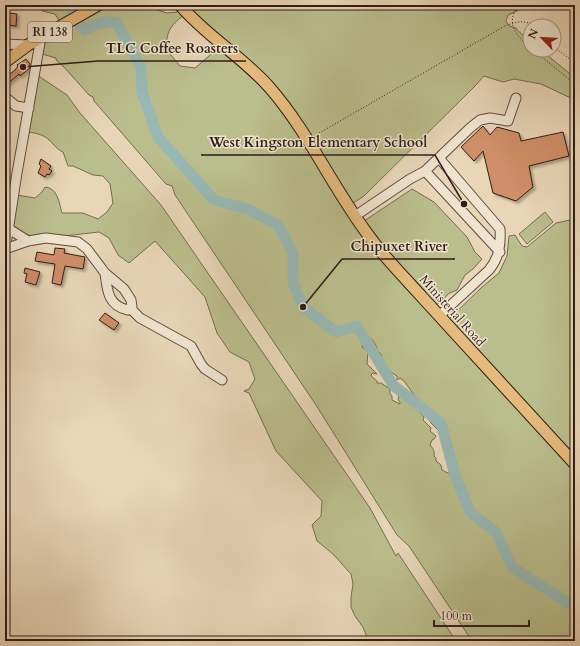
<svg xmlns="http://www.w3.org/2000/svg" width="580" height="646" font-family="Cardo,serif">
	<defs>
		<filter id="shadow"><feDropShadow dx="2.5" dy="2.5" stdDeviation="1" flood-color="#0004"/></filter>
	</defs>
	<rect width="100%" height="100%" fill="#e8d6b7"/>
	<filter id="stains"><feTurbulence type="fractalNoise" baseFrequency=".005" numOctaves="4"/><feColorMatrix values="0 0 0 0 .2 0 0 0 0 .09 0 0 0 0 .02 0 0 0 .5 -.17"/></filter>
	<radialGradient id="worn" r=".72"><stop offset=".6" stop-color="#630" stop-opacity="0"/><stop offset="1" stop-color="#630" stop-opacity=".3"/></radialGradient>
	<path fill="#babd8c" stroke="#756d52" fill-rule="evenodd" d="M40,5h103l24,8 10,-1 2,-7h342l-4,6 -9,4 -2,6 3,5 7,2 1,2 13,11v9h11l34,28v22l-34,-16 -27,-5 -11,3 -19,-6 -9,10 -111,110 -15,10 12,17 51,-34 22,13 33,35 8,15 7,7 -9,10 -8,6 -8,15 -9,4 -4,5 -12,9 14,14 36,-35 17,-14 8,-17 2,-20 6,-1 7,11 5,1 29,-24 19,-4v422h-103l-63,-95 -12,-11 -81,-130 -141,-210 -3,-9 -6,-2 -72,-83 -1,-4 -4,-2 -26,-29 -7,-6v-2l-14,-4 3,-14 18,-13 -8,-13 -13,-3zM186,13l31,33 -8,10 -14,12 -15,-2 -14,-17c1,-21 5,-23 20,-36zM365,333c5,4 12,11 12,17l4,4c1,9 8,18 16,22v4l3,-2 4,3 18,25 9,17 9,9 4,15 14,29v2l-2,2 -6,-4v-2l-8,-4 -1,-5 -5,-4v-3l-2,-2c1,-4 -1,-8 -4,-11l2,-5 2,-1 2,-3 -6,-5 1,-3 -8,-8 1,-3 -14,-14v-2l-11,-6 -1,5 2,2v2l-8,-4v-4l-2,-2v-5l-9,-6h-4v-2l-6,-5 1,-3 5,1 -10,-10 1,-13 -6,-4 3,-7 -3,-4z
		M37,75l30,20 13,18 81,92 209,303 26,48 2,-3 58,88h-83l-7,-6 -3,-8 -8,-11 -4,-9v-10l2,-13 -2,-10 -18,-20 -16,-13 -5,-16 9,-9 1,-15 -46,-50 -27,-58 -5,-2 5,-2 6,-10 -6,-17 -19,-10 -13,-19 -12,-36 -50,-56 -26,22 -11,-8 -9,-17 -10,-6 -35,4h-31l-23,-5 7,-36 18,3 7,-6 3,-5c13,1 14,16 17,26h21l15,6 9,-7 6,-9 -3,-19 -7,-8 -10,-1 -20,-9h-5l-5,-14c-5,-2 -6,-4 -10,-8 -7,-9 -16,-11 -26,-12z
		M545,212l8,10 -26,22 -8,-10z"/>
	<g fill="none" stroke-linecap="round" stroke-linejoin="round">
		<path stroke="#98b8b3" stroke-width="11" d="M69,5l4,8
			M78,22l7,8 17,-8h14l25,45 1,25 16,45 56,63 34,9 30,16 15,28v29l10,25 33,25 21,-6 36,59 48,38 14,52 15,37 26,20 16,35 56,36 7,2"/>
	</g>
	<path fill="#cf8f68" stroke="#301d17" filter="url(#shadow)" d="M9,13l8,1 -1,12 -9,-1z
		M26,59l4,5v4l-10,8 -1,-2 -14,12v-8l10,-8 3,-4 -1,-1z
		M483,126l7,9 7,-8 22,6 2,8 42,-9 6,24 -40,10 4,21 -17,14 -23,-8 -10,-42 -9,10 -13,-14z
		M41,159l10,7 -2,3 3,2 -3,4 -2,-1 -2,3 -7,-4 3,-7 -2,-2z
		M55,248l10,1 -1,4 21,4 -2,12 -18,-3 -4,19 -9,-2 3,-19 -20,-3 2,-9 17,3z
		M25,268l15,4 -4,13 -11,-3 2,-8 -3,-1z
		M105,313l14,10 -5,7 -15,-10z"/>
	<g fill="none" stroke-linecap="round" stroke-linejoin="round">
		<g stroke="#5e4b3f" stroke-width="11">
			<path id="minor" d="M5,44l23,1
				M5,97l11,9 13,2
				M425,171l75,81
				M355,216l55,-37 15,-8 45,-43 10,-8 10,-2 18,3 8,-23
				M28,241l18,-3 32,4 9,7 18,24 19,16 7,11 1,7 -4,3c-20,-4 -21,-20 -23,-37
				M5,249l23,-8 -19,-12
				M5,251l12,-78 24,-136
				M130,308l10,10 51,28 10,18 4,5 17,11
				M439,316l50,-46c10,-12 12,-25 11,-41l-61,-71"/>
		</g>
		<g stroke="#301d17" stroke-width="13">
			<path id="major" d="M180,5c26,31 63,52 90,83 40,46 64,103 102,152 15,20 33,38 50,57 51,56 102,111 153,167
				M5,62l23,-17 70,-40"/>
		</g>
		<path stroke="#301d17" stroke-width="1" stroke-dasharray="1 2" stroke-linecap="butt" d="M518,5c-12,18 -3,30 12,42
			M554,47l21,16
			M533,50l42,34
			M314,136l189,-109c11,-5 22,-8 32,-1"/>
		<use href="#minor" stroke="#f0e4d0" stroke-width="9"/>
		<use href="#major" stroke="#e4bb7c" stroke-width="11"/>
	</g>
	<g text-anchor="middle" stroke-width="3" stroke-linejoin="round" paint-order="stroke">
		<rect fill="#f0e4d0" stroke="#6a594e" stroke-width="1" x="28" y="22" width="44" height="20" rx="3"/>
		<g font-size="12" font-weight="bold" fill="#301d17">
			<text x="50" y="36">RI 138</text>
		</g>
		<g font-size="13" fill="#301d17" stroke="#f0e4d0">
			<text transform="translate(453 310) rotate(48)" y="5">Ministerial Road</text>
		</g>
	</g>
	<path fill="none" stroke="#301d17" stroke-width="1.5" d="M23 67L98 61H246M464 204L435 155H201M303 307L342 259H455"/>
	<g fill="#301d17" stroke="#f0e4d0" stroke-width="1.5">
		<circle cx="23" cy="67" r="4"/>
		<circle cx="464" cy="204" r="4"/>
		<circle cx="303" cy="307" r="4"/>
	</g>
	<g font-size="14" text-anchor="middle" font-weight="bold" fill="#301d17" stroke="#f0e4d0" stroke-width="3" stroke-linejoin="round" paint-order="stroke">
		<text x="172" y="53">TLC Coffee Roasters</text>
		<text x="318" y="147">West Kingston Elementary School</text>
		<text x="399" y="251">Chipuxet River</text>
	</g>
	<rect width="580" height="646" fill="none" stroke="#e8d6b7" stroke-width="20"/>
	<rect x="6" y="6" width="568" height="634" fill="none" stroke="#301d17" stroke-width="2"/>
	<rect x="10" y="10" width="560" height="626" fill="none" stroke="#301d17"/>
	<g transform="translate(542 38) rotate(295)"><circle r="19" fill="#f0e4d0" stroke="#a39486"/>
	<path d="M0-3L7 15L0 10L-7 15Z" fill="#8f2418"/>
	<text y="-6" font-size="11" font-weight="bold" text-anchor="middle" fill="#301d17">N</text>
	</g>
	<path d="M434 620v6h95v-6" fill="none" stroke="#301d17" stroke-width="2"/>
	<text x="440" y="620" font-size="12" fill="#301d17" stroke="#f0e4d0" stroke-width="3" paint-order="stroke">100 m</text>
	<rect width="100%" height="100%" filter="url(#stains)"/>
	<rect width="100%" height="100%" fill="url(#worn)"/>
</svg>
